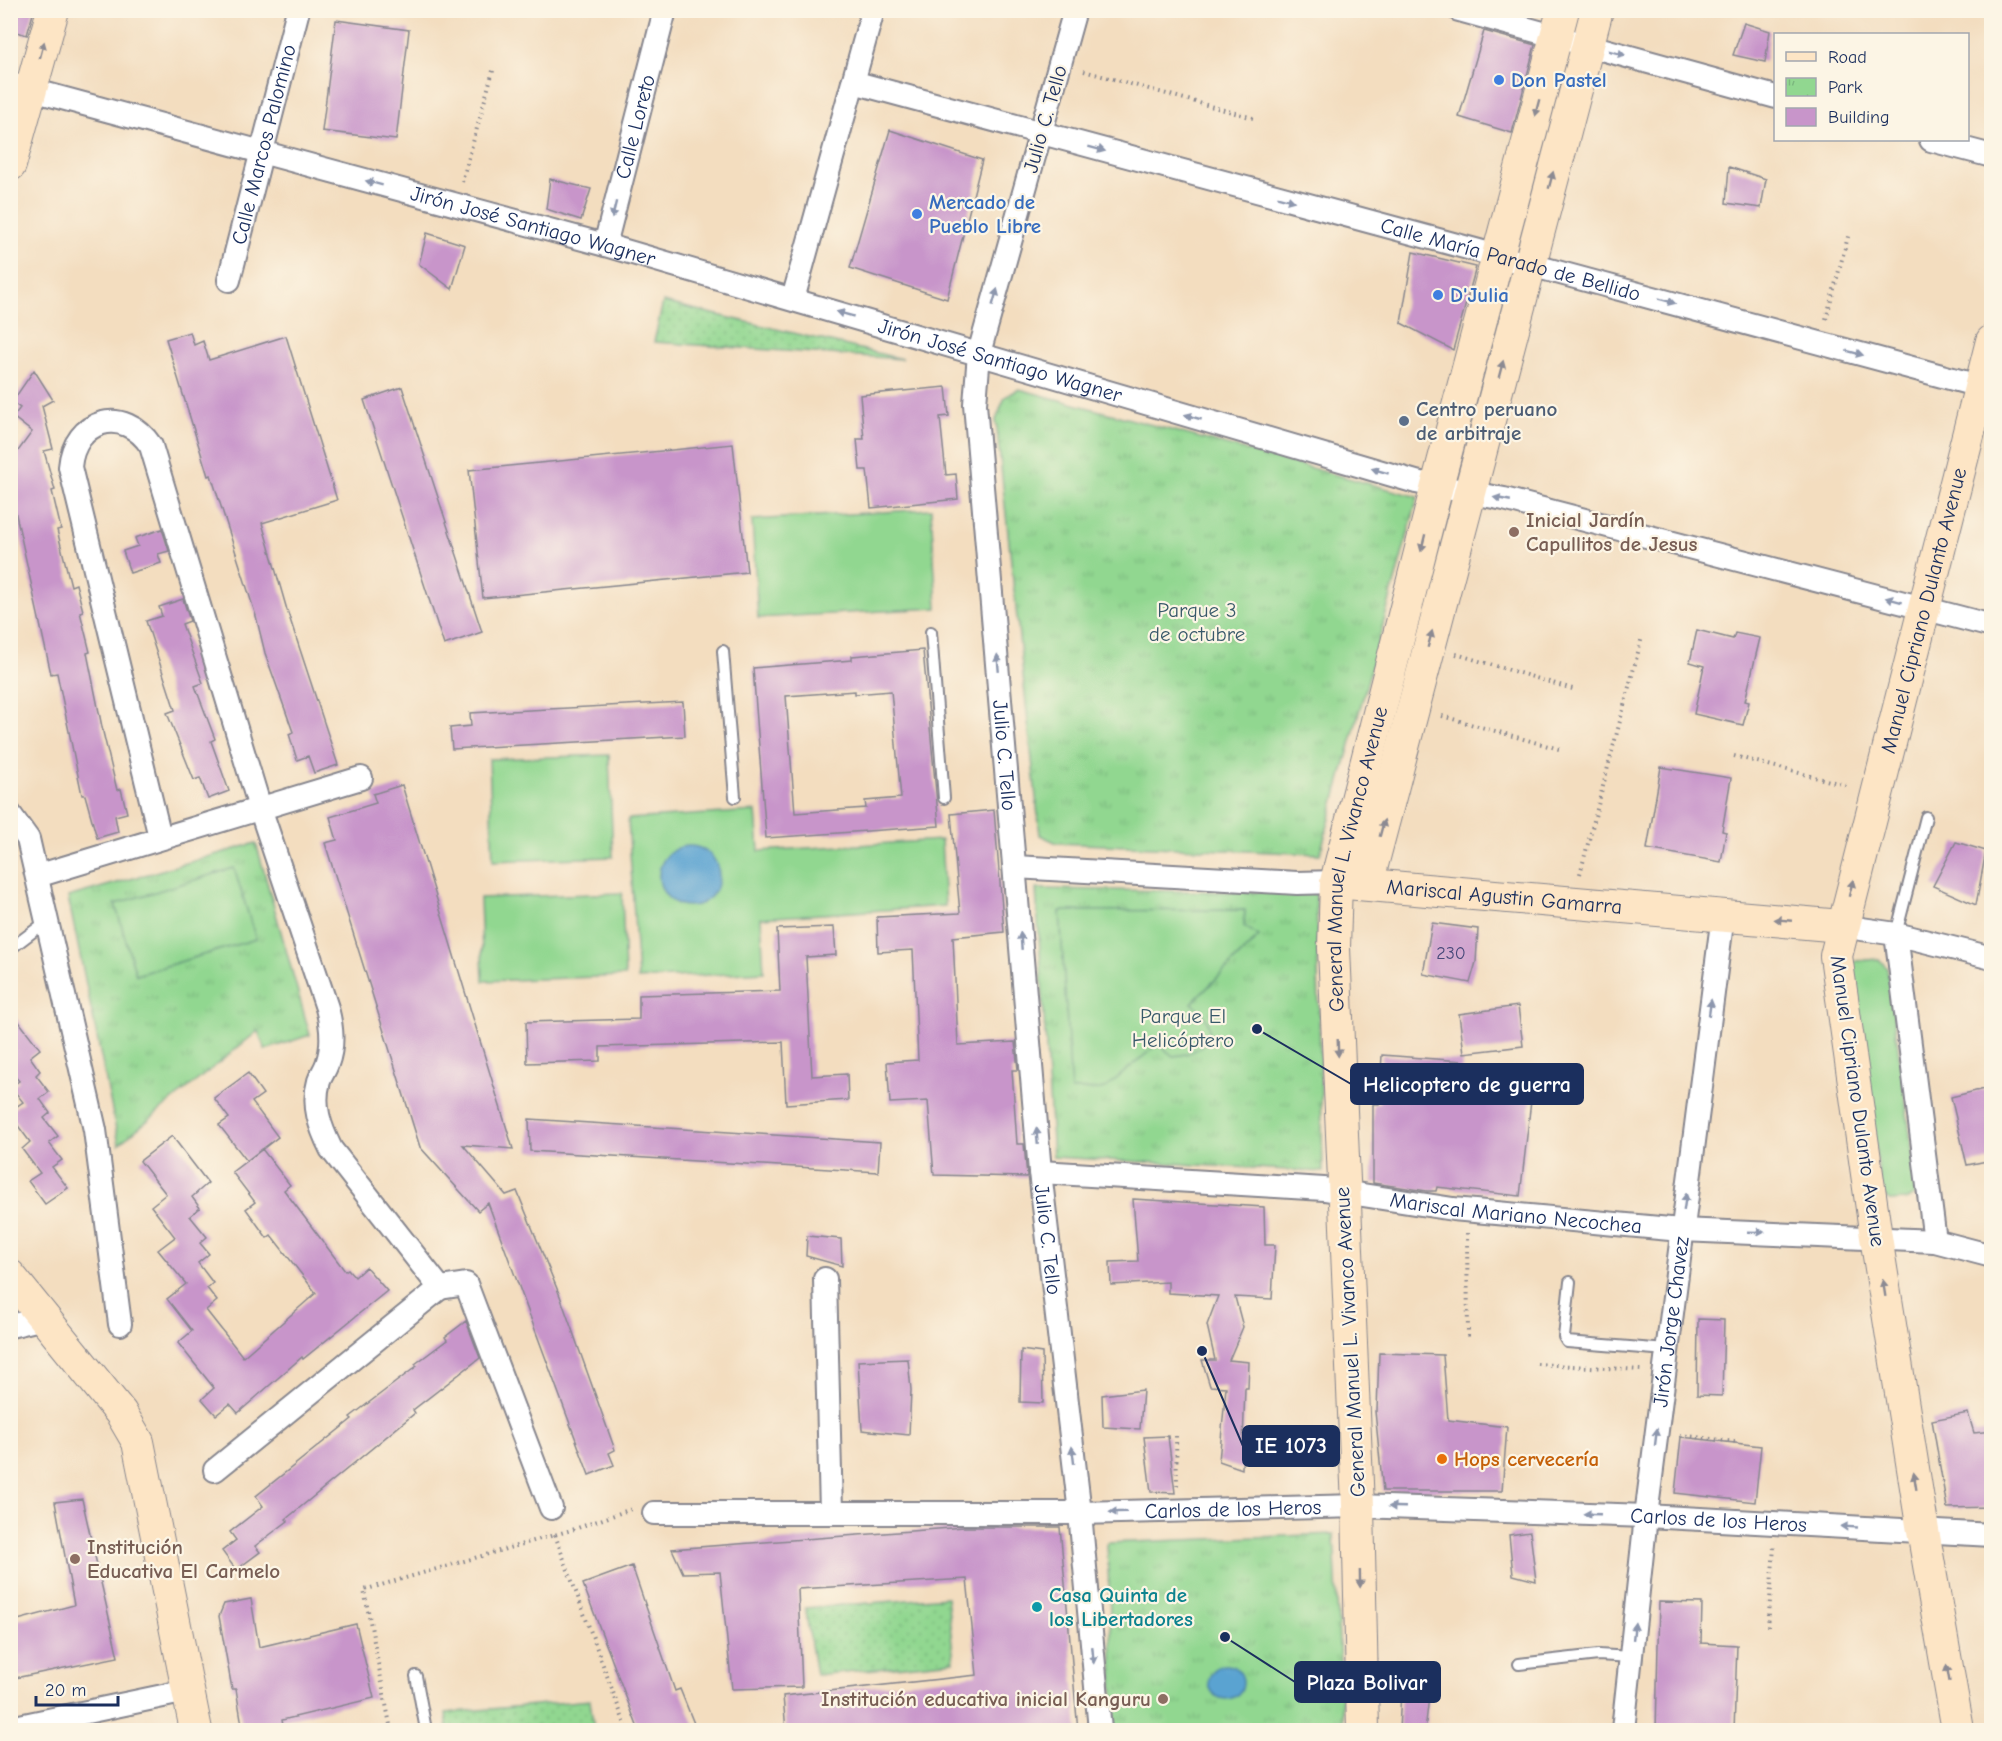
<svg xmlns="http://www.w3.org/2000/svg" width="2002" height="1741" font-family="'Comic Neue',sans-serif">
	<defs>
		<pattern id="grass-dots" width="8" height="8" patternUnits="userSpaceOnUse" patternTransform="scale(1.5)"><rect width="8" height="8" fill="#91d790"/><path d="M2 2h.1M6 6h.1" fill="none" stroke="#7cb97f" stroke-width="1.8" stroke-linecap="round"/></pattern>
		<pattern id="park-tufts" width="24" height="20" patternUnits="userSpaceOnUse" patternTransform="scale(1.5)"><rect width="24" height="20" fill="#91d790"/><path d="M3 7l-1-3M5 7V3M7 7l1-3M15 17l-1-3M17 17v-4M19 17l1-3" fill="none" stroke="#7cb97f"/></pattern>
	</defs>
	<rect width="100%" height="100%" fill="#fcf5e5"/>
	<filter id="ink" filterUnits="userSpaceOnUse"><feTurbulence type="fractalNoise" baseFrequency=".0167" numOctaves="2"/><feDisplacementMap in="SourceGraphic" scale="12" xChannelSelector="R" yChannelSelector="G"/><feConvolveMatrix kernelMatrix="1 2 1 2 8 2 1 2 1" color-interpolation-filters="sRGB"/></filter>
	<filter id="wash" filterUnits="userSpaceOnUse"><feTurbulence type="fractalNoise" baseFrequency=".008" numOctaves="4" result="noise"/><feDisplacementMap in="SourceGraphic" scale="24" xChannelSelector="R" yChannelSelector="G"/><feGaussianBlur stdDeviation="1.35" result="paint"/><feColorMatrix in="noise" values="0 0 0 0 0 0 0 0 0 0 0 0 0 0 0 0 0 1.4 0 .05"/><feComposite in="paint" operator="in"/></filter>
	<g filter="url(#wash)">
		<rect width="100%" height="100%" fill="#f3ddbf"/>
		<path fill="url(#grass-dots)" stroke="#568377" stroke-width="1.5" d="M663,302l239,57 -248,-17z
			M947,1597l7,64 -138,14 -11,-67z
			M590,1700l4,30h-146l-2,-17z"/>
		<path fill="url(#park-tufts)" stroke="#568377" stroke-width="1.5" d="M1019,389l399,108 -98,357 -263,-11 -17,-8 -44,-415 9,-23z
			M256,843l54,192 -45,15 -7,-19 -139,113 -51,-247z
			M1036,889l280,4 7,279 -270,-15z
			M1334,1534l9,196h-228l-8,-187z"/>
		<path fill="#91d790" stroke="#568377" stroke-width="1.5" d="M931,509l6,99 -179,10 -6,-98z
			M609,755l4,102 -120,4 -4,-102z
			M756,811l3,40 182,-11 4,66 -184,12 3,54 -126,7 -10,-160z
			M234,868l22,71 -120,36 -21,-71z
			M622,893l3,83 -142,5 -3,-83z
			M1245,910l-1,16 15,10 -67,67c30,24 18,50 -19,53l-15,-12 -54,45 -33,1 -11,-179z
			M1879,959l8,9 31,224 -12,8 -15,1 -9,-7 -34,-227 8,-6z"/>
		<path fill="#5aa3d1" stroke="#3a6998" stroke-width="1.5" d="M659 876a30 30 0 1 1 60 0a30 30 0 1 1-60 0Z
			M1209 1682a17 17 0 1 1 34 0a17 17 0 1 1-34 0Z"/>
		<g id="blocks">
			<path fill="#c895ca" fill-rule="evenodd" d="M10,10h24l-7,25 -17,-5z
				M336,20l73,10 -13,110 -74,-9z
				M1744,23l26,8 -5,31 -32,-7z
				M1484,31l51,14 -23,88 -53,-16z
				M890,130l92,30 -35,139 -97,-31z
				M1729,167l37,12 -5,29 -35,-5z
				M550,179l41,10 -10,31 -35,-11z
				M427,233l38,12 -13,44 -33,-25z
				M1413,252l63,15 -23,83 -52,-27z
				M190,332l4,13 9,-4 6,19 77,-24 51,164 -75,23 25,87 51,155 -24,8 -6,-17 -11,4 -8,-26 4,-2 -28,-79 -9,-37 -45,-141 -3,1 -42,-137z
				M34,370l19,30 -11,6 11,43 -9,2 11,39 -3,1 9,38 -4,1 14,56 5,-2 7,27 -3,1 10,40 -3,1 16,79 14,58 4,-1 6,24 -12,3 3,16 -21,6 -12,-43h-3l-25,-122 -6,1 -41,-187v-25l22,-30 -19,-15 7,-9 -8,-6z
				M402,387l80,245 -38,13 -80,-245z
				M946,387l3,29 -9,1 6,58 10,-1 2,25 -87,9 -4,-38h-7l-3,-31h7l-4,-44z
				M733,444l14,128 -264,26 -14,-128z
				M162,529l7,22 -11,3 3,9 -31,10 -7,-22 15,-5 -3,-8z
				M183,599l7,22 -8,3 21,59 -8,3 20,53 -4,2 18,50 -21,8 -8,-21 -6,2 -27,-67 8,-3 -29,-89 16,-5 -3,-9z
				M1697,630l36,9 2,-6 25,5 -15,63 4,1 -6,23 -49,-11 10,-48 -14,-4z
				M923,650l16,176 -173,12 -13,-170 99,-8v-4zM855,691v3l36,-3 10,107 -36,3 1,7 -71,5 -9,-117z
				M683,702l2,34 -233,13 -2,-21 21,-2 -1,-13z
				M1661,767l70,11 -9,53 4,1 -5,30 -74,-13z
				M402,785l111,364 -50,-4 43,50 11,-4 43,105 55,154 -6,3 5,12 -25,10 -101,-272 -10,8 -58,-64 -95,-304 12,-3 -7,-23 46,-14 -3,-9z
				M994,810l10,122 -51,5 5,108 57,-3 3,28h-6l5,74h7l3,33 -93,-2 -6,-74 -38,2 -3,-41 31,-2 -5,-110 -35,2 -1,-35 83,-4 -9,-99z
				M1956,842l30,9 -10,54 -43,-19z
				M1432,923l46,6 -2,33 -6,21 -47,-9z
				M834,927l2,28 -30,2 6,119 35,-2 1,26 -62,4 -3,-62 -183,5v14l-73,2 -1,-41 113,-3v-24l141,-4 -3,-62z
				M1518,1006l5,40 -59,7 -5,-39z
				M10,1010l30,39 -10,8 10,14 -4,4 13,17 -9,7 10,14 -6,5 14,18 -9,7 13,17 -10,7 16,21 -23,16 -17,-23 12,-8 -18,-24 8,-7 -20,-27v-4l13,-9 -12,-15 8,-6 -9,-10z
				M1382,1055l80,6 -2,32 71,8 -11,95 -83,-9 -1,4h-9l-54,-8v-79h6z
				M248,1073l15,21 -11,8 26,35 -31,24 -28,-36 10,-7 -15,-20z
				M1992,1087v73l-25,5 -16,-68z
				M529,1119l351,23 -2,30 -348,-21z
				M172,1136l36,47 -16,14 8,11 -10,8 17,21 -7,6 9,11 -11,9 15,20 -6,5 10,13 -11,9 37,47 73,-64 -45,-58 -4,3 -21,-29 9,-7 -23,-30 30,-23 28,36 -6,5 61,81 3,-2 7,8 11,-10 21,24 -84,68 -1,-2 -64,56 -8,-9 -14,11 -14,-16 12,-11 -36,-45 14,-12 -25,-32 19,-15 -28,-34 17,-13 -24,-31 15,-12 -26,-33z
				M1133,1199l131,8 1,38h10l-3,54 -37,-2 8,30 -14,33 20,2 -1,26h-3l-3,81 -23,-8 7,-74 -16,-1 -8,-26h13l-8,-35 11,-29 -50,-3v-11l-57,3 -1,-23 28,-1z
				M807,1236l34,3 1,27 -36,-10z
				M1698,1319l26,1 -2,76 -25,-1z
				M466,1321l14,37 -67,52 2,3 -129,106 2,2 -33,25 5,6 -24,18 -14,-19 14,-11 -6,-8 33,-26 -7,-10 96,-77 -2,-2 67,-51 -2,-2 32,-24 -2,-3z
				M1021,1350l21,3 1,50 -23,-1z
				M1379,1353l64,2 5,65 59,7 -5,64h-119l-8,-80h2z
				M908,1359l3,31 -2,45 -47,-5 -4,-69z
				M1143,1390l-3,39 -37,-2 -1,-32z
				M1968,1413l6,20 18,-2v76l-45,1 -15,-88z
				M1168,1436l7,57 -24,-1 -7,-55z
				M1681,1437l80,9 -6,56 -80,-9z
				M82,1499l36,158 -108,22v-57l64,-17 -19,-103z
				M964,1527h96l18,204h-292l-3,-35 194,-21 -10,-96 -169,10 4,98 -70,2 -12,-117 -37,1 -11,-24z
				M1530,1532l6,49 -23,-6 -4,-40z
				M632,1566l43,125 5,-2 17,42h-58l-56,-147z
				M251,1599l8,48 97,-23 18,74 -92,22 2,11h-41l-7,-42h-4l-13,-73 5,-12z
				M1659,1602l43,1 -1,40 36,2 -3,86h-78z
				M1402,1670l30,1 -7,60h-26z"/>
		</g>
	</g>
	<g filter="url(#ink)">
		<use href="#blocks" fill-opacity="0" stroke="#87868e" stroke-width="1.5"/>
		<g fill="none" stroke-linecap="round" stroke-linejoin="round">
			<g stroke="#87868e" stroke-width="14">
				<path id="lane" d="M931,632l13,166
					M723,651l12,146
					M1896,934l30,-117
					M10,949l37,-28
					M1570,1282l-6,55 3,5 100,8
					M1519,1664l79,-9 33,2
					M416,1676l10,54"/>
			</g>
			<g stroke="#87868e" stroke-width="26">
				<g id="street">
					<path id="s1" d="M1075,10l-96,343 -4,51 65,768 40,341 20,217"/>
					<path d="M1459,10l317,87"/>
					<path id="s2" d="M853,82l1126,304"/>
					<path id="s3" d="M10,84l595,161 811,237 88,17 488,127"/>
					<path d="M1931,140l61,16"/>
					<path id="s4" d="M605,245l60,-235"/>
					<path id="s5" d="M229,280l69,-270"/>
					<path d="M793,299l80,-289"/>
					<path d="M10,814l18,25 67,291 25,194"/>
					<path d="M160,837l-90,-370c4,-48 54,-62 81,-21l109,362 67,200c5,19 7,37 0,56 -2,6 -6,11 -8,17 -7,24 1,46 12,68l109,139 26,-4 85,224"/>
					<path d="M1015,867l282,16 39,-1"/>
					<path d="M37,876l324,-98"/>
					<path d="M1841,926l55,8 96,24"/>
					<path d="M1896,934l39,307"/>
					<path id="s6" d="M1040,1172l284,17 129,20 228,21 254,11 57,15"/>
					<path d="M825,1279l6,232"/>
					<path d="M10,1326l34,-8"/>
					<path d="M215,1470l225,-182"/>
					<path id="s7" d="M654,1513h426l278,-7 288,10 346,19"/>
					<path d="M10,1728l177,-37"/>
					<path id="s8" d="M1623,1730l23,-214 77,-601"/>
				</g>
			</g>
			<g stroke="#87868e" stroke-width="34">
				<g id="secondary">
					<path d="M10,165l43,-155"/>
					<path id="s9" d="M1346,883l495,43"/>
					<path d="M1367,884l230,-874"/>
					<path d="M10,1276l111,137 17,29 58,288"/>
					<path id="s10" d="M1363,1730l-5,-224 -24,-558 2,-66 101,-396 126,-476"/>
					<path id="s11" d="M1958,1730l-35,-199 -47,-294 -40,-281 156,-615"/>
				</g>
			</g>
			<path stroke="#87868e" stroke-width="4" stroke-dasharray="1.5 4.5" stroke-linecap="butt" d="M1084,71l169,47
				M462,182l32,-115
				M1826,319l23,-86
				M1456,654l120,36
				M1442,716l117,33
				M1734,756l115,30
				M1580,874l62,-237
				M1467,1233l1,104
				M1537,1364l104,6
				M1680,1435l56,7
				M1176,1436l1,50
				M555,1535l72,195
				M1768,1627l6,-80
				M391,1730l-27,-140 211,-61 56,-20"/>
			<use href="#lane" stroke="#fff" stroke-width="10"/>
			<use href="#street" stroke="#fff" stroke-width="22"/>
			<use href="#secondary" stroke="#fde5c5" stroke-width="32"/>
		</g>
		<defs><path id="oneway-solid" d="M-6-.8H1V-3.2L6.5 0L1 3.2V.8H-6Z" transform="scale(1.5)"/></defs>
		<g fill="#8c8a92">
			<use href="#oneway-solid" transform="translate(42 50) rotate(-75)"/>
			<use href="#oneway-solid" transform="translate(1537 108) rotate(105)"/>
			<use href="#oneway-solid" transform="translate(1551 180) rotate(-75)"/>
			<use href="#oneway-solid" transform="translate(1501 369) rotate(-75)"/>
			<use href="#oneway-solid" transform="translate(1423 543) rotate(104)"/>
			<use href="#oneway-solid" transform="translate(1430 639) rotate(-75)"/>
			<use href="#oneway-solid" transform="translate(1382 828) rotate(-75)"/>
			<use href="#oneway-solid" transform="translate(1851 888) rotate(-76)"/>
			<use href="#oneway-solid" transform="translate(1783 920) rotate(-175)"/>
			<use href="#oneway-solid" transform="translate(1338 1048) rotate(88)"/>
			<use href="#oneway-solid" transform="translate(1884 1288) rotate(-99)"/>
			<use href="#oneway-solid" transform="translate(1915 1481) rotate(-99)"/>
			<use href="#oneway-solid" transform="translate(1360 1579) rotate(89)"/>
			<use href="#oneway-solid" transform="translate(1948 1673) rotate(-100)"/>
		</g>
		<g fill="#8d97ae">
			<use href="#oneway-solid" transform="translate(1617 53) rotate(15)"/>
			<use href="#oneway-solid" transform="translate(1097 149) rotate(15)"/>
			<use href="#oneway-solid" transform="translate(374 183) rotate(-165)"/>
			<use href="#oneway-solid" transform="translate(1286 199) rotate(15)"/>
			<use href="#oneway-solid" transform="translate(614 210) rotate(104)"/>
			<use href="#oneway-solid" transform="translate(995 297) rotate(-74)"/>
			<use href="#oneway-solid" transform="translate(1667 301) rotate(16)"/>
			<use href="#oneway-solid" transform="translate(845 314) rotate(-164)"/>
			<use href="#oneway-solid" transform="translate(1855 353) rotate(15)"/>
			<use href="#oneway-solid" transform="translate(1193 417) rotate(-164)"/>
			<use href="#oneway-solid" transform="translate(1380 471) rotate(-164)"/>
			<use href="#oneway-solid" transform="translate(1502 499) rotate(-169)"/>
			<use href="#oneway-solid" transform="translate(1894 600) rotate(-165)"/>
			<use href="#oneway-solid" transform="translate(998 663) rotate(-95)"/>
			<use href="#oneway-solid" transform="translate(1021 941) rotate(-95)"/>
			<use href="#oneway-solid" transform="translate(1710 1008) rotate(-82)"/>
			<use href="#oneway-solid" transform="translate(1037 1136) rotate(-95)"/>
			<use href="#oneway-solid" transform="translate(1685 1202) rotate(-82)"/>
			<use href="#oneway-solid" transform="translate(1756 1232) rotate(2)"/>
			<use href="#oneway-solid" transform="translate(1656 1437) rotate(-83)"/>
			<use href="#oneway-solid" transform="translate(1073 1455) rotate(-97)"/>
			<use href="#oneway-solid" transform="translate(1397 1507) rotate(-178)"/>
			<use href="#oneway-solid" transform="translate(1118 1512) rotate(179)"/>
			<use href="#oneway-solid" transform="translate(1592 1514) rotate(-178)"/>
			<use href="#oneway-solid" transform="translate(1849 1527) rotate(-177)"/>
			<use href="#oneway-solid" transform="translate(1634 1631) rotate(-84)"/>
			<use href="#oneway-solid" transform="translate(1093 1655) rotate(85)"/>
		</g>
	</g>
	<g fill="#3f7fe0" stroke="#fcf5e5" stroke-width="2">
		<circle cx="1499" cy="80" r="6"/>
		<circle cx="917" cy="214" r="6"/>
		<circle cx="1438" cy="295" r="6"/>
	</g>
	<circle fill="#5c6f8a" stroke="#fcf5e5" stroke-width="2" cx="1404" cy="421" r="6"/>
	<g fill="#8d6e63" stroke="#fcf5e5" stroke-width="2">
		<circle cx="1514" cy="532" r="6"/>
		<circle cx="75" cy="1559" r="6"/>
		<circle cx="1163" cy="1699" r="6"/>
	</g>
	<circle fill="#e8710a" stroke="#fcf5e5" stroke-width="2" cx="1442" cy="1459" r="6"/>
	<circle fill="#0f9aa8" stroke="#fcf5e5" stroke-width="2" cx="1037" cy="1607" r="6"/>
	<g text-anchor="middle" stroke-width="4.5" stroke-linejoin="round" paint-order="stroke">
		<g font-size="18" fill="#464879">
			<text x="1451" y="959">230</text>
		</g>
		<g font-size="21" font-weight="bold" fill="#366cbe" stroke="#fcf5e5" text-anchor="start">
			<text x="1511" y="87">Don Pastel</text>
			<text x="929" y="209">Mercado de<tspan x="929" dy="24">Pueblo Libre</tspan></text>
			<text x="1450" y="302">D'Julia</text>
		</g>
		<g font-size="21" fill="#1b2f5e" stroke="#fcf5e5">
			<text transform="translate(1045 119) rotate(-74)" y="7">Julio C. Tello</text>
			<text dy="7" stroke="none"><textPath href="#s4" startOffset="122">Calle Loreto</textPath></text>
			<text dy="7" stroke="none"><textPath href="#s5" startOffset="140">Calle Marcos Palomino</textPath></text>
			<text dy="7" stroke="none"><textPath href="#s3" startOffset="542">Jirón José Santiago Wagner</textPath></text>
			<text dy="7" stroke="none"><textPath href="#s2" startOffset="681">Calle María Parado de Bellido</textPath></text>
			<text dy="7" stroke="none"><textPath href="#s3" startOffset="1028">Jirón José Santiago Wagner</textPath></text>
			<text dy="7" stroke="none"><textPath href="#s11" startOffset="1140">Manuel Cipriano Dulanto Avenue</textPath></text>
			<text dy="7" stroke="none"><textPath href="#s1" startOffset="760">Julio C. Tello</textPath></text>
			<text dy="7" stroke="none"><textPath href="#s10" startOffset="874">General Manuel L. Vivanco Avenue</textPath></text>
			<text dy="7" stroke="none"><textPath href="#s9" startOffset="159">Mariscal Agustin Gamarra</textPath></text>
			<text transform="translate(1858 1101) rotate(82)" y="7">Manuel Cipriano Dulanto Avenue</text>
			<text dy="7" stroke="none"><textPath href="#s6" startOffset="478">Mariscal Mariano Necochea</textPath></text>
			<text dy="7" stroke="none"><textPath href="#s1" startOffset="1246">Julio C. Tello</textPath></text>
			<text dy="7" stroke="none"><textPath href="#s8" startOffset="411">Jirón Jorge Chavez</textPath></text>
			<text transform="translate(1350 1342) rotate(-93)" y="7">General Manuel L. Vivanco Avenue</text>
			<text dy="7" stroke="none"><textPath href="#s7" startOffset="579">Carlos de los Heros</textPath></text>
			<text dy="7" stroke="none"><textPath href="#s7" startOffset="1065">Carlos de los Heros</textPath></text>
		</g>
		<g font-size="21" font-weight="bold" fill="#4e5e75" stroke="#fcf5e5" text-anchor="start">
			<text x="1416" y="416">Centro peruano<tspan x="1416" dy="24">de arbitraje</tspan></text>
		</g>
		<g font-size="21" font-weight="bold" fill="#785e54" stroke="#fcf5e5" text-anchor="start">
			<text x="1526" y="527">Inicial Jardín<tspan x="1526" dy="24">Capullitos de Jesus</tspan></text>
			<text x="87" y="1554">Institución<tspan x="87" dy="24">Educativa El Carmelo</tspan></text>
			<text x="1151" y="1706" text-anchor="end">Institución educativa inicial Kanguru</text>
		</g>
		<g font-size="21" fill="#38596a" stroke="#fcf5e5">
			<text x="1197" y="617">Parque 3<tspan x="1197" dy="24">de octubre</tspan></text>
			<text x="1183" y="1023">Parque El<tspan x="1183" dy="24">Helicóptero</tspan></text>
		</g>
		<g font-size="21" font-weight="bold" fill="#c56008" stroke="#fcf5e5" text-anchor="start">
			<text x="1454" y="1466">Hops cervecería</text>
		</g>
		<g font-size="21" font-weight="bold" fill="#0d838f" stroke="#fcf5e5" text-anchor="start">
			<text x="1049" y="1602">Casa Quinta de<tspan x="1049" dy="24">los Libertadores</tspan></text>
		</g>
	</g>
	<path fill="none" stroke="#1b2f5e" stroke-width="2" d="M1257 1029L1351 1084M1202 1351L1243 1446M1225 1637L1295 1682"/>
	<g fill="#1b2f5e" stroke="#fcf5e5" stroke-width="2">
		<circle cx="1257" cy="1029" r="6"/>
		<circle cx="1202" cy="1351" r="6"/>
		<circle cx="1225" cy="1637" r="6"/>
	</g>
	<g fill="#1b2f5e" stroke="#1b2f5e" stroke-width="2">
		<rect x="1351" y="1064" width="232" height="40" rx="6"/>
		<rect x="1243" y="1426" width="96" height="40" rx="6"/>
		<rect x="1295" y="1662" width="145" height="40" rx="6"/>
	</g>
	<g font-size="22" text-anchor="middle" font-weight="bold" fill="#fff">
		<text x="1467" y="1092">Helicoptero de guerra</text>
		<text x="1291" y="1453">IE 1073</text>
		<text x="1367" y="1690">Plaza Bolivar</text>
	</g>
	<rect width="2002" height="1741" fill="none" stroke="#fcf5e5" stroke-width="36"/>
	<rect x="1774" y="33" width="195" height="108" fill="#fcf5e5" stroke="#a2a6af" stroke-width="1.5"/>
	<rect x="1786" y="52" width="30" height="9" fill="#fde5c5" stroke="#a2a6af" stroke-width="1.5"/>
	<text x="1828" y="63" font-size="18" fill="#1b2f5e">Road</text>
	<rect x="1786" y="78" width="30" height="18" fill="url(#park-tufts)" stroke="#a2a6af" stroke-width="1.5"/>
	<text x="1828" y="93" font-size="18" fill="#1b2f5e">Park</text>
	<rect x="1786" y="108" width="30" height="18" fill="#c895ca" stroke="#a2a6af" stroke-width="1.5"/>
	<text x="1828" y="123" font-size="18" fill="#1b2f5e">Building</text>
	<path d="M36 1696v9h82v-9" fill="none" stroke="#1b2f5e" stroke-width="3"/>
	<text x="45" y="1696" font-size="18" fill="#1b2f5e" stroke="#fcf5e5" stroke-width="4.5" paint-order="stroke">20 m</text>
</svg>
